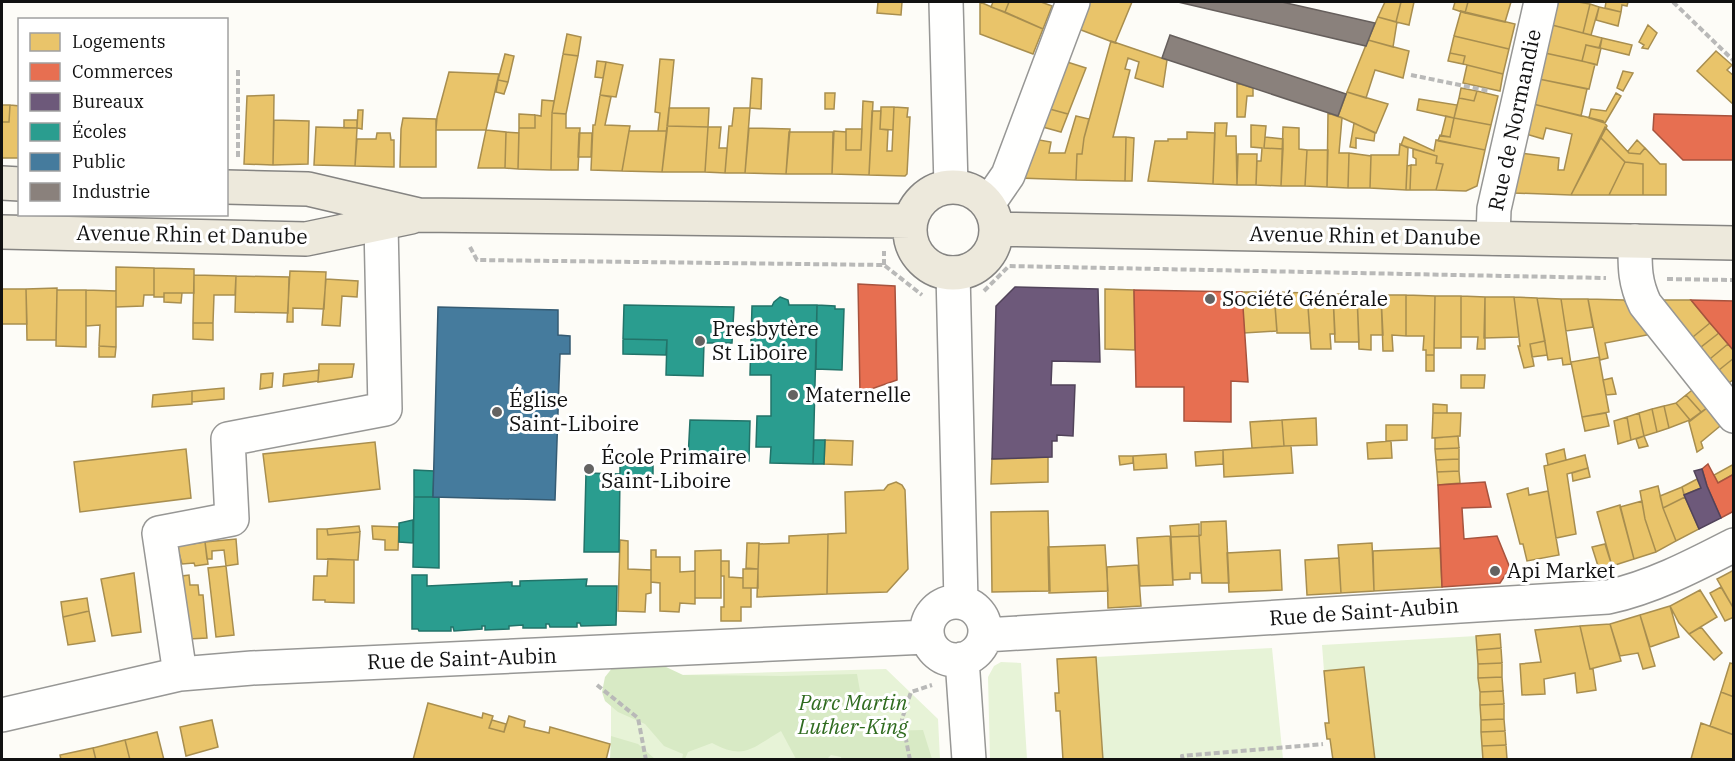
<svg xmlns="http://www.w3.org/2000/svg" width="1735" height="761" font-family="'IBM Plex Serif',serif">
	<rect width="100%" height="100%" fill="#fdfcf7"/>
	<path fill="#e7f3d7" d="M1476,636l7,123h-108l-11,-92 -40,4 -2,-26z
		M1272,648l11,111h-180l-7,-102z
		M1001,662l20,1 6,96h-37l-2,-82 6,-11z
		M886,669l52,50 2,40 -329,1v-83z"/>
	<path fill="#d8eac5" d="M640,661l24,5 19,9 99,1 75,-2 6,34 24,23 36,-1 9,29 -90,1 -1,-3 -10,-2 -4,4h-31l-15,-28c-28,16 -36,30 -69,12l-24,9 -3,7h-3l1,-5 -19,-8 -19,-22 -27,-12 -13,-11 -3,-9 3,-15 8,-10z
		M611,736l27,8 17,15h-45z"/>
	<path fill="#e9c46a" stroke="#a88e4f" stroke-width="1.5" d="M878,2h24l-1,13 -24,-2z
		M980,2l63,27 -10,25 -53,-20z
		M993,2h16l-4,10 -14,-5z
		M1009,2h32l11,4 -9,23 -38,-17z
		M1086,2h46l-17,41 -39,-15z
		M1385,2h16l-5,20 -18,-5z
		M1401,2h13l-5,23 -13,-3z
		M1455,2h13l-3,11 -12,-4z
		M1468,2h43l-6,20 -40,-9z
		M1557,2h21l12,2 -7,29 -31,-8z
		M1606,2h22l-1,4 -5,-1 -1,7 -16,-4z
		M1590,4l9,3 -8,28 -8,-2z
		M1599,7l22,5 -3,14 -22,-6z
		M1461,11l54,13 -6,25 -55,-13z
		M1378,17l19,5 -4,25 -25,-7z
		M1552,25l50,13 -3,10 -13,-3 -4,16 -37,-8z
		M1648,25l9,8 -9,16 -6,-1 2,-3 -5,-3z
		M567,34l14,3 -3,19 -15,-2z
		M1454,36l55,13 -6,25 -40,-10 2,-8 -15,-3z
		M1602,38l30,7 -3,10 -29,-7z
		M1368,40l41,11 -6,27 -28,-8 -9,28 -19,-6z
		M1111,41l56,19 -4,27 -28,-9 4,-16 -11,-4 -3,11 5,1 -17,67h13l-1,44 -49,-1 1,-26h5l2,-16z
		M1586,45l15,3 -4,17 -15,-4z
		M1716,51l16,14 -5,5 7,6v29l-37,-34z
		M1450,53l15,3 -2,8 -15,-3z
		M1545,53l50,11 -6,25 -50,-10z
		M505,54l9,2 -6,26 -10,-2z
		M563,54l15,2 -12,58 -14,-1z
		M660,59l14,1 -7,71h-9l2,-18 -5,-1z
		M597,61l9,1 -3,16 -8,-1z
		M1064,61l22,7 -18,46 -22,-6z
		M606,62l17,3 -7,32 -16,-2z
		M1467,65l36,9 -3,17 -37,-8z
		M1623,71l10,2 -10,18 -6,-3z
		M449,72l50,2 -13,56h-50l1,-13z
		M752,78l10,1 -1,30 -11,-1z
		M1539,79l48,10 -6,27 -48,-12z
		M498,80l10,2 -4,12 -8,-2z
		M1237,83l16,5v8h-6l-2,21h-8z
		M1461,88l16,3 -3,10 -15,-3z
		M1477,91l21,5 -7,29 -37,-7 5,-20 15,3z
		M1347,92l41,12 -12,29 -38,-17z
		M825,93h10l-1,16h-9z
		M1616,93l5,3 -16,27 -16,-5 2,-9 15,2z
		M274,95l-1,70 -29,-1 3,-68z
		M600,95l11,2 -6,28 25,1 -8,45 -31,-1 2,-45h2z
		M1419,99l38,6 -3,13 -37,-8z
		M542,100l12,1 -2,12 -1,57 -33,-1 1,-41h16v-13l6,1z
		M863,101l10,1 -4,73 -37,-1 2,-43 12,1v18h15z
		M1533,104l70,17 4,5 -36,69 -57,-2 7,-40 38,5 -1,12h6l8,-36 -26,-6 -3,11 -17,-5z
		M2,105h8l-1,17h-7z
		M10,105l10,1v52h-18v-36h7z
		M881,107h13l-1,23 -13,-1z
		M894,107l14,1 -1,9h3l-3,57 -2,2 -36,-1 3,-64h9l-1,18 8,1 -1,21h5z
		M669,108h40l-1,19 -41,-1z
		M734,108h16l-5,65h-20l4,-47h3z
		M1046,108l22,6 -7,18 -22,-6z
		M358,110h5l-1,19 -5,-1z
		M552,113l14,1v14h14l-2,42h-27z
		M1328,113l14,5 -3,35h10l-1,35 -21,-1z
		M519,114l16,1v13h-16z
		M1076,116l13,3 -5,19 -2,16h-5l-1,26 -57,-2 15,-39 17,3 -2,11h16z
		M1446,116l8,2 -4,19 -9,-1z
		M403,118l33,1v48h-36l1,-38z
		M1454,118l37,7 -6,25 -47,-9 2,-6 10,2z
		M274,120l35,1 -1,43 -35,1z
		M344,120h13v8h-13z
		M1215,123h12l-1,13h10l1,49 -24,-1z
		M1354,123l21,10 -1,8 -18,-3v10l-6,-1z
		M1251,125l15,1 -2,22 19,1 -2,37 -25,-1 1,-24h4l1,-13 -11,-1z
		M667,126l41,1 -3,45h-43z
		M316,127l41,1 -2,38 -41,-1z
		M708,127h13l-2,21h8l-2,25 -20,-1z
		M1283,127l16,1v21l8,1 -2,36h-24z
		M1605,127l24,26 11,1 5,-6 15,16h6v31h-23v-31l-18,-2 -25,-25z
		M749,128l41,1 -4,45 -41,-1z
		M846,129h16l-1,21h-15z
		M486,130l20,2 -1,36h-27z
		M629,131h38l-5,41 -40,-1z
		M506,132l13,1 -1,36 -13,-1z
		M789,132h44l-1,42h-46z
		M1187,132l28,1 -2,51 -65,-3 7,-40h13v-2h19z
		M377,133h13l1,7h3v27l-39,-1 2,-27h19z
		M579,133h13l-1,24h-13z
		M1126,137l8,1 -2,43h-7z
		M1265,137l18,2v10l-19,-1z
		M1404,137l30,14 2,-11 49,10 -8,36 -11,5 -30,-1 7,-26 -7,-1 1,-7 -36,-11z
		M1600,137l25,25 -16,33h-38z
		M1637,140l8,8 -5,6 -11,-1 -1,-2z
		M1400,144l8,4 -2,42 -36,-2 1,-33h28z
		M1413,149l24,7 -1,7 7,1 -7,26h-26l1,-25h5v-6l-3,-2z
		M1307,150h21l-1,37 -22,-1z
		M1349,153l22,3 -1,32h-22z
		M1238,154h19l-1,31h-19z
		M1625,162l18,2v31h-34z
		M1411,165l-1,25h-4l1,-24z
		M116,267l38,1v27h-10l-1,11 -27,1z
		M154,268l40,1v24h-30v4h-10z
		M290,271l36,1 -2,37 -31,-1v14h-6z
		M194,275l42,1 -1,19h-21l-1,28h-20z
		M236,276l53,1 -1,36 -53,-1z
		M326,279l32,2 -1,16 -15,-1 -2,30 -18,-1z
		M57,288l-1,52h-29l-1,-51z
		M2,289h24l1,35h-25z
		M1105,289l29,1 1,60 -30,-1z
		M57,290h29v57l-30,-1z
		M86,290l30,1v56l-17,-1 1,-21 -14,1z
		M1242,292h32l3,39 -33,2z
		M1274,292l33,1 3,40h-33z
		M164,293h18l-1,10 -17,-1z
		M1307,293l26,1 2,40h-5l1,15h-20z
		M1333,294h24l2,48h-24z
		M1357,294l24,1 2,40h-12v15l-12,-1z
		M1381,295h25v41l-14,-1 1,16h-10z
		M1406,295l29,1 -1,59h-8v-5h-3l1,-14h-18z
		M1435,296h26v52h-27z
		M1461,296l24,1v52h-8l1,-12h-17z
		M1485,297h29l5,40 -35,1z
		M1514,297l23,1 8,43 -15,3 4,22 -10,2 -6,-22h2z
		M1537,298l24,1 10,65 -8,1 -1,-7 -14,2z
		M1561,299h27l5,28 -27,4z
		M1588,299l36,1 28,34 -47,9 3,15 -8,2z
		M1660,300h31l19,23 -22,18z
		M193,323h20v17l-20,-1z
		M1710,323l9,10 -23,18 -8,-10z
		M1719,333l9,11 -23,19 -9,-12z
		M1545,341l2,14 -15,2 -2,-13z
		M1728,344l6,7v7l-20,16 -9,-11z
		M99,346l17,1 -1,10h-16z
		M1426,355h8v16h-8z
		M1599,357l10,55 -27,5 -11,-55z
		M1734,358v21l-9,7 -11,-12z
		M319,364h35l-2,13 -34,5z
		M319,370l-1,11 -35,5 1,-12z
		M273,373l-1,14 -12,2 1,-15z
		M1461,375h24l-1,13h-23z
		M1612,378l4,16 -10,1 -3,-15z
		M1696,387l15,18 -10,7 -15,-17z
		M224,388v11l-32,3v-11z
		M192,391v13l-40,3 1,-12z
		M1686,395l15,17 -11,8 -14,-17z
		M1676,403l14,17 -21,8 -5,-22z
		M1433,404l14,1v8h-14z
		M1711,405l14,17 -24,20 2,6 -6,4 -8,-30z
		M1664,406l5,22 -12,4 -5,-23z
		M1652,409l5,23 -13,4 -5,-23z
		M1433,413h28l-1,23 -28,2z
		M1606,413l3,13 -24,5 -3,-14z
		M1639,413l5,23 -13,4 -4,-23z
		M1627,417l4,23 -13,4 -4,-23z
		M1316,418l1,27 -33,1 -2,-26z
		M1282,420l2,26 -32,2 -2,-26z
		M1386,425h21v15l-21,1z
		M1458,436l1,12 -24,1v-11z
		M1644,436l4,10 -9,2 -3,-9z
		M825,440l28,1 -1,24 -28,-1z
		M1391,441l1,17 -24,1 -1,-16z
		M375,442l5,47 -111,13 -6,-48z
		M1284,446h7l2,27 -69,4 -1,-27z
		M1459,448v11l-23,1 -1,-11z
		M186,449l5,49 -111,14 -6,-50z
		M1564,449l2,11 -18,5 -2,-11z
		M1223,450v14l-27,2 -1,-14z
		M1166,454l1,14 -33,2 -1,-14z
		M1585,455l3,13 -21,6 9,60 -20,4 -12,-72z
		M1119,456h14v7l-13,2z
		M1048,457v25l-57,2 1,-25z
		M1459,459v12l-22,1 -1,-12z
		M1734,464v10l-16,9 -4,-8z
		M1588,468l2,9 -17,4 -1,-8z
		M1459,471l1,12 -22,2 -1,-13z
		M1697,479l4,9 -17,7 -2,-8z
		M896,482l6,3 3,5 3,79 -21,23 -60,2 1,-60 18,-1 -1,-41 39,-2 4,-5z
		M1658,486l5,22 13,33 -20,11 -11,-33 -5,-28z
		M1682,487l3,10 -22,11 -3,-12z
		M1528,488l1,7 19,-4 11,64 -32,6 -4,-17h-3l-13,-50z
		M1685,497l14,32 -23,12 -13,-33z
		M1642,501l3,18 11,33 -22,7 -14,-52z
		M1620,505l14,54 -22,7 -15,-54z
		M1048,511l2,80 -58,1 -1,-80z
		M1226,521l3,62h-27l-3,-47 2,-1v-13z
		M1199,524v12l-28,1 -1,-11z
		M359,526l1,6 -32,3 -1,-6z
		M372,526l27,1 -1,23h-13v-10l-12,-1z
		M317,529h10l1,6 32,-3 -2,28 -41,-1z
		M828,534l-1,60 -70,3 2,-53 30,-1v-7z
		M1170,536l3,49 -33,1 -3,-48z
		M1199,536l2,37h-11v6l-17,1 -2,-43z
		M236,539l2,25 -12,2 -2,-16 -12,1v8h-5l-2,-17z
		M620,540l8,1v28l23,1v23l-5,1 -1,18 -27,-1z
		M205,542l3,22 -13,2 -1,-3 -12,1 -5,-18z
		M747,543h12l-1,26 -12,-1z
		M1372,543l2,48 -33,2 -3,-48z
		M1605,544l7,22 -13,3 -7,-22z
		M1105,545l3,46 -59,2 -1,-46z
		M1440,548l2,39 -68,4 -1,-40z
		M651,550h5v7h24v15l15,-1v33l-15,-1 -1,9 -19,-1v-28l-9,-1z
		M721,550v48h-26v-47z
		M1280,550l2,40 -53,2 -2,-39z
		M1339,558l2,35 -34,2 -2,-35z
		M328,559l26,1v43l-29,-1v-2h-12l1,-24h13z
		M721,561h8v16l14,1v10h8v19h-10v14h-20v-14h3v-31h-3z
		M1138,565l3,41 -33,2 -1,-41z
		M226,566l8,69 -18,2 -8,-69z
		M743,569h15v19h-15z
		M1734,570v39l-17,-30z
		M134,573l7,59 -29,4 -11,-57z
		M189,575l1,10h8l1,10h4l4,43 -18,1 -7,-63z
		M1721,587l13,22v8l-9,4 -15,-28z
		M1700,590l17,27 -28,17 -10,-11 -9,-17z
		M87,598l2,13 -26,6 -2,-15z
		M1670,606l9,31 -29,10 -10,-32z
		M89,611l6,30 -27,4 -5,-28z
		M1640,615l15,51 -12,3 -5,-16 -18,3 -10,-32z
		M1610,624l11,37 -31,8 -10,-43z
		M1580,626l10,43h3l3,21 -19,3 -2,-20 -31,6 1,15 -23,1 -2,-31 21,-2 -6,-32z
		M1701,627l21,26 -8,7 -25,-26z
		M1500,634l1,14 -24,2 -1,-14z
		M1501,648l1,15 -24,1 -1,-14z
		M1096,657l7,103h-40l-3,-49h-4l-1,-18h4l-2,-34z
		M1502,663v14l-24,1v-14z
		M1730,663l4,1v33l-13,-5z
		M1364,667l11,93h-42l-3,-21h-3l-2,-16h4l-5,-52z
		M1502,677l1,14 -23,1 -2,-14z
		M1503,691l1,13 -24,1v-13z
		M1721,692l13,5v38l-24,-9z
		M428,703l54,15 1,-5 10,3 -4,12 15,4 5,-16 16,5 -1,6 25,6 1,-6 60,17 -4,16h-193z
		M1504,704v15l-23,1 -1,-15z
		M1504,719l1,12 -24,1v-12z
		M212,720l6,27 -32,9 -6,-29z
		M492,720l14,4 -2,8 -15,-4z
		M1701,723l33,12v25l-43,-1z
		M1505,731l1,14 -24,1 -1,-14z
		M157,732l7,28h-34l-5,-20z
		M125,740l5,20h-34l-3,-12z
		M1506,745l1,14 -24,1 -1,-14z
		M93,748l3,12h-35l-1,-5z"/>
	<path fill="#e76f51" stroke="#a7533e" stroke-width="1.5" d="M1654,114l80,2v44h-51l-30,-30z
		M858,284l37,2 2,94 -37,13z
		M1134,290l108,2 6,90 -17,-1v41l-47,-1v-34h-48z
		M1691,300l43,1v50l-24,-28z
		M1708,464l10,19 16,-9v37l-13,7 -14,-32 -5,-17z
		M1485,482l6,25 -29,1 2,31 33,-3 13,32 -10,15 -58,4 -4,-102z"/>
	<path fill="#6d597a" stroke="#51435a" stroke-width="1.5" d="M1015,287l83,2 2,73 -48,-1 -1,24h24l-2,51 -16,-1v6h-5v16l-60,2 4,-153z
		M1702,469l5,17 14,32 -22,11 -15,-34 17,-7 -7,-17z"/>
	<path fill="#2a9d8f" stroke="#227369" stroke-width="1.5" d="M780,297l8,3 1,5h28l-4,159 -43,-1 1,-16h-15l1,-31h14v-41h-21l2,-69h20l2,-4z
		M624,305l110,2 -2,36h-28l-1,33 -37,-1 1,-35 -44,-1z
		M817,305l18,1v3h9l-2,61 -26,-1z
		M623,339l44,1 -1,15 -43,-1z
		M690,420l60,1 -1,40 -61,-2z
		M814,440h11l-1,24h-11z
		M620,460l33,1v17h-33z
		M414,470l20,1 -1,26h-19z
		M586,473l34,1 -1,78h-35z
		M414,497h25v71l-26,-1z
		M413,520v23l-14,-1v-19z
		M412,575h15v11l85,-4v4h8v-5l67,-2 -1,7h31l-1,39 -35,1 -1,-3h-3v4h-27l-1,-3h-3v4h-23v-3l-14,1v3l-24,1v-4h-3v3l-28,2 -1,-4h-2v4h-32l-1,-2h-6z"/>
	<path fill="#457b9d" stroke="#355b73" stroke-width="1.5" d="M438,307l120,3v25l12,1v18h-10l-5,146 -122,-3z"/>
	<path fill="#8a817c" stroke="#665f5c" stroke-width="1.5" d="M1178,2h104l93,21 -9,23z
		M1170,35l176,59 -8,22 -176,-58z"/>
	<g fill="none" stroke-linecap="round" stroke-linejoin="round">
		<g stroke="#979795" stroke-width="36">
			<path id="minor" d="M946,2l5,184
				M988,204l20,-29 65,-173
				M1493,238l1,-29 47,-207
				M1635,241c0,24 -1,40 10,63l89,112
				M953,273l8,329
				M927 631a29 29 0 1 1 58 0a29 29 0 1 1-58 0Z
				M985,635l623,-38c45,-10 85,-31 126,-52
				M962,659l7,101
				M180,674l-21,-141 73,-14 -4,-80 157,-30 -4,-185
				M2,715l178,-41 72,-6 675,-31"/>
		</g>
		<g stroke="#858482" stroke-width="36">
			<path id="major" d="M2,183l18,1
				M226,187l82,2 111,26 492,6
				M910 230a43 43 0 1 1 86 0a43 43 0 1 1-86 0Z
				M996,229l738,14
				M2,232l304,7 105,-22"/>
		</g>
		<path stroke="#b9b9b8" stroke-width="4" stroke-dasharray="6 3" stroke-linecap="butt" d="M1673,2l61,59
			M238,70v87
			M1411,75l78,16
			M470,247l7,13 407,5 38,30
			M884,265v-14
			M1667,279l67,1
			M984,291l25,-25 597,12
			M597,685l41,33 8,42
			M910,760l-8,-41 9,-27 21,-7
			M1183,760l-1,-4 141,-12"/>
		<use href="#minor" stroke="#fffffe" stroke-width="33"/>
		<use href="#major" stroke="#ede9dc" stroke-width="33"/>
	</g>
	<g fill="#646362" stroke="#fff" stroke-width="2">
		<circle cx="1210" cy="299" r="6"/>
		<circle cx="700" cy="341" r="6"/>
		<circle cx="793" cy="395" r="6"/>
		<circle cx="497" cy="412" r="6"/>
		<circle cx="589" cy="469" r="6"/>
		<circle cx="1495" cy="571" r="6"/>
	</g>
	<g text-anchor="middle" stroke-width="6" stroke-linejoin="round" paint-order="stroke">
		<g font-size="21" fill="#111" stroke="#fff">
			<text transform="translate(1515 120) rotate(-78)" y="7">Rue de Normandie</text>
			<text transform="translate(192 235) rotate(1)" y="7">Avenue Rhin et Danube</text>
			<text transform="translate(1365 236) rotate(1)" y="7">Avenue Rhin et Danube</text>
			<text transform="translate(1364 612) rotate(-4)" y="7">Rue de Saint-Aubin</text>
			<text transform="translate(462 659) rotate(-2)" y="7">Rue de Saint-Aubin</text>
		</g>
		<g font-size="21" fill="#111" stroke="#fff" text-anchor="start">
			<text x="1222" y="306">Société Générale</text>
			<text x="712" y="336">Presbytère<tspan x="712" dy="24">St Liboire</tspan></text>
			<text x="805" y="402">Maternelle</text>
			<text x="509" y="407">Église<tspan x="509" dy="24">Saint-Liboire</tspan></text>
			<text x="601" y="464">École Primaire<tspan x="601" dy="24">Saint-Liboire</tspan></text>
			<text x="1507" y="578">Api Market</text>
		</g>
		<g font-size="21" font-style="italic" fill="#2f6b1f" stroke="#fff">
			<text x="853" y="710">Parc Martin<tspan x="853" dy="24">Luther-King</tspan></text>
		</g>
	</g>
	<rect width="1735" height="761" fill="none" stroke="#111111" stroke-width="6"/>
	<rect x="18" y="18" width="210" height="198" fill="#ffffff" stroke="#a0a0a0" stroke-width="1.5"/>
	<rect x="30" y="33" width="30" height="18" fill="#e9c46a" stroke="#a0a0a0" stroke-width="1.5"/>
	<text x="72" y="48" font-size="18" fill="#111111">Logements</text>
	<rect x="30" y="63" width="30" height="18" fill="#e76f51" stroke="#a0a0a0" stroke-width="1.5"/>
	<text x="72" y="78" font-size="18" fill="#111111">Commerces</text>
	<rect x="30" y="93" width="30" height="18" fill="#6d597a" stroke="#a0a0a0" stroke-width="1.5"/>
	<text x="72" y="108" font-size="18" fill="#111111">Bureaux</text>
	<rect x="30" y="123" width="30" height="18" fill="#2a9d8f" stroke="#a0a0a0" stroke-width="1.5"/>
	<text x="72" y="138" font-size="18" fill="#111111">Écoles</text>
	<rect x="30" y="153" width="30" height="18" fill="#457b9d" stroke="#a0a0a0" stroke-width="1.5"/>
	<text x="72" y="168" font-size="18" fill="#111111">Public</text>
	<rect x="30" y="183" width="30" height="18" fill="#8a817c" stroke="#a0a0a0" stroke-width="1.5"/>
	<text x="72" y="198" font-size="18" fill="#111111">Industrie</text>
</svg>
